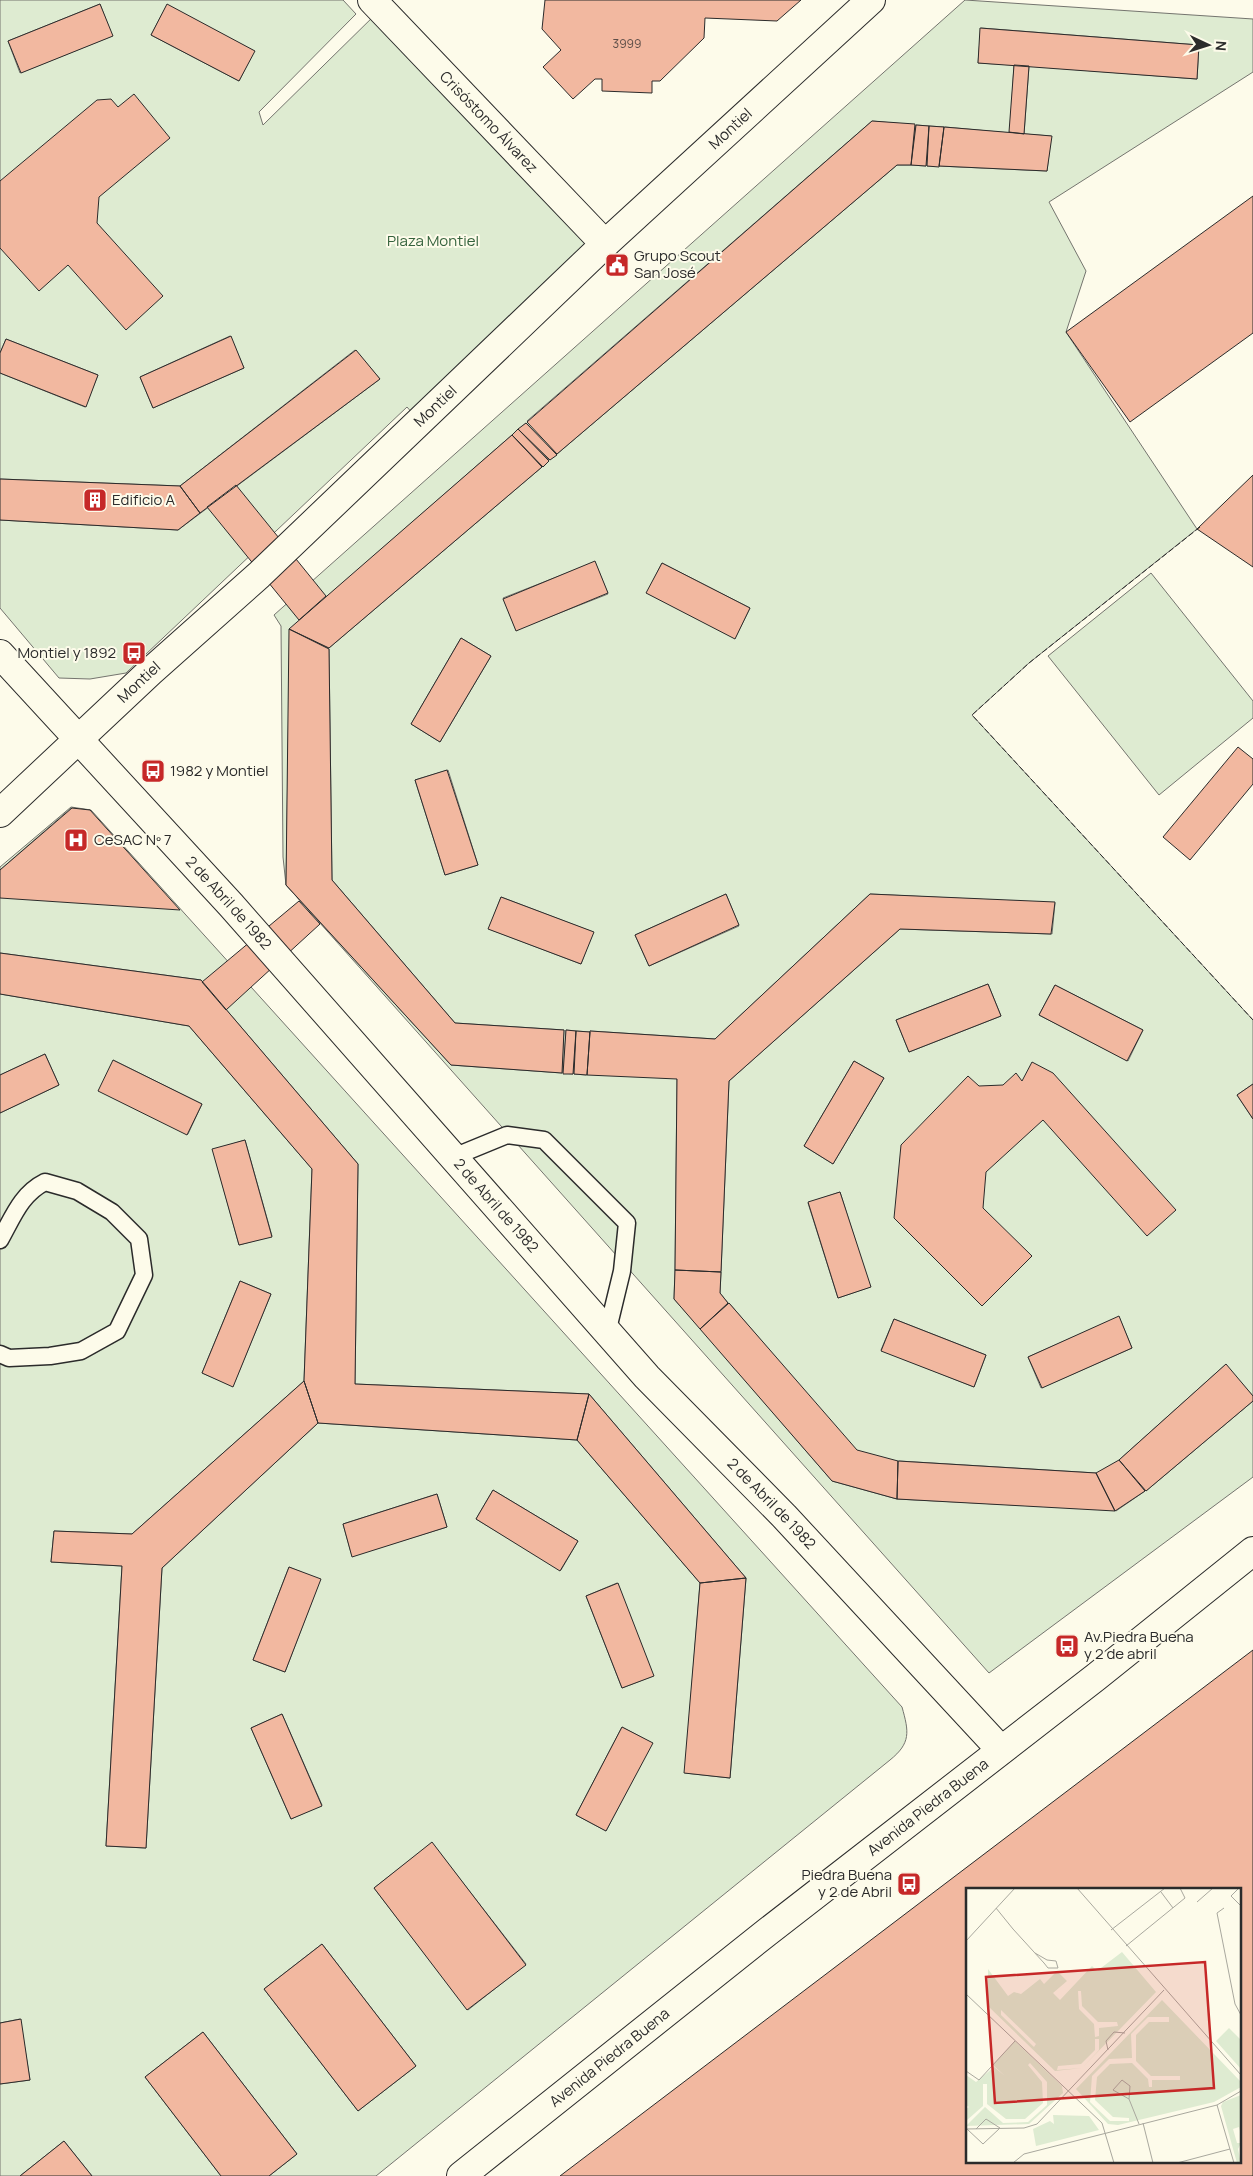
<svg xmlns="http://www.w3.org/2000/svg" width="1253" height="2176" font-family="Manrope,sans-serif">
	<rect width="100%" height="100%" fill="#fdfbea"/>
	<path fill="#deebd1" stroke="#74746e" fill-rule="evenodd" d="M0,0h343l13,14 -97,98 4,13 118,-116 224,235 -185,178 -13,-15 -281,266 -36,6 -31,-1 -59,-70v-88l178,10 202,-151 -25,-29 -175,136 -180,-7v-106l85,34 13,-32 -92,-36 -6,14zM100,4l12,32 -92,37 -12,-32zM167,5l87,46 -15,30 -88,-46zM230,336l14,32 -91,40 -13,-31z
		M965,0l288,19v53l-204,130 37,69 -20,61 131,197 -168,134 -57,52 281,305v64l-16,11 16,24v277l-28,-31 -106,95 27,31 107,-90v76l-264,196 -703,-788 -3,-28 -2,-231 -7,-11zM981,28l218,17 -2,34 -168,-13 -5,68 27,2 -4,35 -108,-5 6,-39 65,6 4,-68 -36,-2zM872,121l43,4 -4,40h-14l-340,289 -30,-33zM916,125l13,1 -3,40 -15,-1zM929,126l15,1 -5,39h-12zM526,423l30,32 -7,5 -31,-30zM518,430l31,30 -6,6 -31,-31zM512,435l30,32 -213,181 -39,-19zM595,562l13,32 -92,36 -13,-32zM662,563l88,45 -15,30 -88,-45zM290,629l39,20 3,231 123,143 109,7 -2,43 -111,-8 -165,-180zM461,638l30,18 -51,86 -29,-18zM448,770l30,95 -33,10 -30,-95zM726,894l13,32 -90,40 -14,-31zM870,894l185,9 -3,31 -152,-5 -171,152 -8,190 -46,-1 2,-191 -87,-48 125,8zM501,897l92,35 -12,32 -92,-35zM988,984l13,32 -92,36 -13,-32zM1055,985l88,45 -15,31 -89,-46zM566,1030l10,1 -3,43 -10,-1zM576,1031l14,1 -4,43 -12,-1zM854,1061l30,17 -51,86 -29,-18zM840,1192l30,95 -32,11 -30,-95zM675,1270l46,2 -1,21 8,10 -28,25 -26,-29zM729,1303l168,196 -65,-18 -131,-152zM1119,1317l13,31 -91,40 -13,-31zM894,1319l92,36 -12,32 -93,-37zM1119,1460l26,31 -29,20 -1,-1zM899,1461l197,12 18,37 -217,-11z
		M1151,573l102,128v17l-94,77 -111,-139z
		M71,807l20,3 811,897c7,25 9,36 -12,53l-514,416h-107l28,-22 -94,-122 -58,45 76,99h-129l-28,-35 -44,35h-20v-92l30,-4 -10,-61 -20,4v-910l59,-28 -14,-31 -45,21v-81l189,32 123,143 -8,212 -172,153 -78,-3 -3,31 71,4 -16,280 40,2 16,-280 156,-145 259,17 123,143 -15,190 45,5 16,-200 -157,-184 -234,-10 3,-220 -157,-184 -201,-27v-55l90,-88 -19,-2 -71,62v-3zM113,1060l89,44 -14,30h-1zM245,1140l27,96 -33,9 -26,-95zM240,1281l31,13 -38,92 -31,-13zM493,1490l85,51 -17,29 -85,-51zM437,1494l10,33 -95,29 -9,-32zM289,1567l31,13 -35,92 -32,-12zM617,1583l36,93 -31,12 -36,-92zM282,1714l40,91 -31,14 -40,-91zM622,1727l30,16 -46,88 -30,-16zM432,1843l94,121 -58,46 -94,-122zM322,1944l94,122 -58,45 -94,-122z"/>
	<path fill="#f2b8a0" stroke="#2b2b2b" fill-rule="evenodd" d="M545,0h256l-24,21 -72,-3 -1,20 -44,43h-8v12l-50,-2v-12h-7l-22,20 -30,-32 18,-17 -19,-21z
		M100,4l13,32 -92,37 -13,-32z
		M167,4l88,47 -16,30 -88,-46z
		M980,28l219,17 -2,34 -219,-16z
		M1014,65l15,1 -5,68 -15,-2z
		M134,94l36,44 -71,59 -2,26 66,73 -37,34 -58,-65 -29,26 -39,-43v-67l97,-81 14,-1 7,8z
		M872,121l43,3 -4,41h-14l-340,289 -30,-32z
		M916,125l13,1 -3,40 -15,-1z
		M929,126l15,1 -5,40 -12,-1z
		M944,127l108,9 -5,35 -108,-5z
		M1253,196v137l-123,89 -64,-90z
		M231,336l13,32 -91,40 -13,-31z
		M6,339l92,36 -12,32 -86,-34v-20z
		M356,350l24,29 -180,134 -20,-27z
		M526,423l31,32 -7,5 -32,-31z
		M518,429l31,32 -6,6 -31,-32z
		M512,435l30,32 -213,181 -40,-19z
		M1253,475v92l-56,-38z
		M0,479l180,7 20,27 -22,17 -178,-10z
		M236,485l90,111 -27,24 -92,-113z
		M595,561l13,32 -92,38 -13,-32z
		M662,563l88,45 -15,31 -89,-46z
		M289,629l40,20 3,231 123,143 109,7 -2,43 -111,-8 -165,-180z
		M461,638l30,18 -51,86 -29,-18z
		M1238,747l15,12v25l-63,76 -27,-23z
		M447,770l31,95 -33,10 -30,-95z
		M72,808l18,2 90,100 -180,-12v-28z
		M726,894l13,31 -90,41 -14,-31z
		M870,894l185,8 -4,32 -151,-5 -171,152 -8,191 -46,-2 2,-191 -90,-4 3,-44 125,8z
		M501,897l93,35 -13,32 -93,-35z
		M299,901l21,23 -94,86 -24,-28z
		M0,953l201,27 157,184 -3,220 234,10 -12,46 -259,-17 -14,-42 8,-212 -123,-143 -189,-32z
		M988,984l13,32 -92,36 -13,-32z
		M1055,985l88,45 -16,31 -88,-46z
		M566,1030l10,1 -3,43h-10z
		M576,1031l14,1 -3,43 -13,-1z
		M45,1054l14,31 -59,28v-38z
		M113,1060l89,44 -15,31 -89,-44z
		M854,1061l30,17 -51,86 -29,-18z
		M1032,1062l21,11 123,137 -29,26 -104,-116 -57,52 -3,36 49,48 -50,50 -88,-88 7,-73 67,-69 11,10 24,-1 13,-12 6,8z
		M1253,1084v35l-16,-24z
		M245,1140l27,97 -33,8 -27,-96z
		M840,1192l31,95 -33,11 -30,-96z
		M675,1270l46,2 -1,21 8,10 -28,26 -26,-30z
		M240,1281l31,13 -38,93 -31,-14z
		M729,1303l128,147 41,11 -1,38 -65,-18 -132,-152z
		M1119,1316l13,32 -90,40 -14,-31z
		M894,1319l92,36 -12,32 -93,-36z
		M1226,1364l27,32v5l-107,90 -27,-31z
		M304,1381l14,42 -156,145 -16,280 -40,-2 16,-280 -71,-4 3,-31 78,3z
		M589,1394l157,184 -46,5 -123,-143z
		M1119,1460l26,31 -30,20 -19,-38z
		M898,1461l198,12 19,38 -218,-12z
		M493,1490l85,51 -18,30 -84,-52z
		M437,1494l10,33 -95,30 -9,-33z
		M289,1567l32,12 -36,93 -32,-12z
		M746,1578l-16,200 -46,-5 16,-190z
		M618,1583l36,93 -32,12 -36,-92z
		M1253,1650v526h-693zM967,1890h272v272h-272z
		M282,1714l40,92 -31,13 -40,-91z
		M622,1727l31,16 -47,88 -30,-16z
		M432,1842l94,123 -59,45 -93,-122z
		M322,1944l94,122 -58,45 -94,-122z
		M21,2019l9,61 -30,4v-61z
		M203,2032l94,122 -28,22h-48l-76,-99z
		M64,2141l28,35h-72z"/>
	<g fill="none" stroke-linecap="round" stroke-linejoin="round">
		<g stroke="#2b2b2b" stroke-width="19">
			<path id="service" d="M451,1158l56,-23 37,5 83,83 -5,48 -15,62
				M0,1240c13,-23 21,-46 45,-58l32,9 35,21 27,27 5,36 -27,56 -36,20 -31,5 -41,2 -9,-4"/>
		</g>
		<g stroke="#2b2b2b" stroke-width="30">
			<g id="minor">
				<path id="s1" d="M372,0l233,244"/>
				<path id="s2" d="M0,654l231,251 416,472 137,139 217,234"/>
				<path id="s3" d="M0,813l150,-141 109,-97 346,-331 266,-244"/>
			</g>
		</g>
		<g stroke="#2b2b2b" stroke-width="30">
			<g id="secondary">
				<path id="s4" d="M461,2176l305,-243 330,-256 157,-126"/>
			</g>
		</g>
		<use href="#service" stroke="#fdfbea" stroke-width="16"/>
		<use href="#minor" stroke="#fdfbea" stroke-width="28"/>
		<use href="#secondary" stroke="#fdfbea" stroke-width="28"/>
		<path stroke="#2b2b2b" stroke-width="1" stroke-dasharray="6 2.5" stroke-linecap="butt" d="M1200,527l-171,136 -57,52 281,305"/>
	</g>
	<defs>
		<g id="civic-square" transform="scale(1.25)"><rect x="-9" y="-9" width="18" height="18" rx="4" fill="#c62828" stroke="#fdfbea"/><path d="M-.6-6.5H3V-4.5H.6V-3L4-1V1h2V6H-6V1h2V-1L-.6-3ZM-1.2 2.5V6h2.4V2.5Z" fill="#fff"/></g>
		<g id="building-square" transform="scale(1.25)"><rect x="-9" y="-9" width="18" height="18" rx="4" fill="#c62828" stroke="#fdfbea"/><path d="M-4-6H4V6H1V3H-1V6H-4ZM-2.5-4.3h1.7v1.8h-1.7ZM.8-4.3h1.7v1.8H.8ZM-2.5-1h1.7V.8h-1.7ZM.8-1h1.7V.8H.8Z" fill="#fff"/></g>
		<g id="bus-square" transform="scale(1.25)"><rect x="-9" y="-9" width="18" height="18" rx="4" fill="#c62828" stroke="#fdfbea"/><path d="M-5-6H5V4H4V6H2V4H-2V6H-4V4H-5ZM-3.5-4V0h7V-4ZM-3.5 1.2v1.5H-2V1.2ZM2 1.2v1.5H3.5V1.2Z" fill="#fff"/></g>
		<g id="hospital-square" transform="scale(1.25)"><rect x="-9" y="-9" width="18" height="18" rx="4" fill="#c62828" stroke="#fdfbea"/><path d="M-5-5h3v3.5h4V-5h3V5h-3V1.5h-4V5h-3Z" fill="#fff"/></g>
	</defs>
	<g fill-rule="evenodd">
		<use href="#civic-square" x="617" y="265"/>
		<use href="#building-square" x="95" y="500"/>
		<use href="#bus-square" x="134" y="653"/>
		<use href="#bus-square" x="153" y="771"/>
		<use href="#hospital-square" x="76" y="840"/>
		<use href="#bus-square" x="1067" y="1646"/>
		<use href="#bus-square" x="909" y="1884"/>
	</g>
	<g text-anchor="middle" stroke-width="4" stroke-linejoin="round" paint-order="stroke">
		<g font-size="12" fill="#5d4e48">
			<text x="627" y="48">3999</text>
		</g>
		<g font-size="15" fill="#2b2b2b" stroke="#fdfbea">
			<text dy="5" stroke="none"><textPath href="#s1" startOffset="169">Crisóstomo Álvarez</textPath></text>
			<text dy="5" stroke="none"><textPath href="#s3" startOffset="1001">Montiel</textPath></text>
			<text dy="5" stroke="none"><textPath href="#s3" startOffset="596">Montiel</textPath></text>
			<text dy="5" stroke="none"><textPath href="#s3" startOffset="191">Montiel</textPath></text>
			<text dy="5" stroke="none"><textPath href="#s2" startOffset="338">2 de Abril de 1982</textPath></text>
			<text dy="5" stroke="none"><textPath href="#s2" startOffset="742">2 de Abril de 1982</textPath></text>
			<text dy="5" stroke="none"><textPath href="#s2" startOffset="1148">2 de Abril de 1982</textPath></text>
			<text dy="5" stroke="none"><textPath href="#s4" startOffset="595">Avenida Piedra Buena</textPath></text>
			<text dy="5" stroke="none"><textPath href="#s4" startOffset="190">Avenida Piedra Buena</textPath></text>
		</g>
		<g font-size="15" fill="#34623c" stroke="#fdfbea">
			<text x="433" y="246">Plaza Montiel</text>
		</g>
		<g font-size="15" fill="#2b2b2b" stroke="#fdfbea" text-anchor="start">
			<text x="634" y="261">Grupo Scout<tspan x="634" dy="17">San José</tspan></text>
			<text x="112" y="505">Edificio A</text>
			<text x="116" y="658" text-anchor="end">Montiel y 1892</text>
			<text x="170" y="776">1982 y Montiel</text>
			<text x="94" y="845">CeSAC Nº 7</text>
			<text x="1084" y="1642">Av.Piedra Buena<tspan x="1084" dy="17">y 2 de abril</tspan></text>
			<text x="892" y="1880" text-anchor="end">Piedra Buena<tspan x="892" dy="17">y 2 de Abril</tspan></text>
		</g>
	</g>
	<g transform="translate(966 1888)">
		<rect width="275" height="275" fill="#fdfbea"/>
		<path d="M156,64l34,40 -74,76 -27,3 -67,-65v-37l20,27 6,-4 7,2 19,-15 4,5 13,-13 10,10 -14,12 7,7 32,-34 5,5zM112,103h3l1,15 16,16h19l1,4 -19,2v8l-4,1 -1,-13 -15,-15zM35,122l35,34 -2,3 -33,-32zM129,151h4v11l-17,18 -25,2 1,-4 23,-2 14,-14zM196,112l79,82v5l-27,15 -96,23 -10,-1 -32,-35zM182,129h21v5h-20l-13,13v26l15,15h29v4h-28v7h-3l-1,-8 -16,-16 -22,1 -13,13 -2,23 18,17 16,1v3h-19l-20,-19 2,-26 17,-17 23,-1 -1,-24zM263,140l12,12v29l-25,-28zM49,153l47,45 1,7 -34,31 -63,2 19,-19 18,16 25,-1 19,-17v-23l-17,-19 -2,2 14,17 1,21 -18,16h-19l-19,-15v-20h-4v22l-17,15v-12l3,-2 -3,-2v-30l10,7 18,-15 11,9 -12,-11zM275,207v40l-2,-8 -6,2 4,14h4l-3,6 3,14h-4l-16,-57 2,-4zM87,227l36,1 10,14 -63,16 -3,-17 17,-8 4,3z" fill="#deebd1" fill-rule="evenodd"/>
		<path fill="none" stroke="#a9a89e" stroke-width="1" d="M111,0l164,187M273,0l-8,8 10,10M195,4l12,16M231,14l16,-14M30,20l17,21 31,34 4,5h10l-2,-7 -9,-1 -12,-7M258,20l-7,5 18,91 6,11M145,42l54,-42M0,53l49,-53M160,58l59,-48 -5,-10M0,106l136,129 12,40M142,162l-2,-9 8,-9 11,1M0,183l13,9 36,-39M156,192l8,6 -1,13 -16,-9zM163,211l10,25M251,217l17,58M177,235l10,40M0,241l58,-1 13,-4 127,-134M1,241l16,15 17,-16 -14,-9 -10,10M47,275l11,-9 193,-49 24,-14M211,275l53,-14"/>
		<path fill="#c62828" fill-opacity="0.15" stroke="#c62828" stroke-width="2.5" d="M239,74l9,126 -219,15 -9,-126z"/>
		<rect width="275" height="275" fill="none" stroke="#2b2b2b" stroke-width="2.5"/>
	</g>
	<g transform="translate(1208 45) rotate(94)" stroke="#fdfbea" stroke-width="4" paint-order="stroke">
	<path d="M0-4L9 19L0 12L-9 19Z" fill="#2b2b2b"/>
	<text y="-8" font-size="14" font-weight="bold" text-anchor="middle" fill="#2b2b2b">N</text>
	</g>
</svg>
